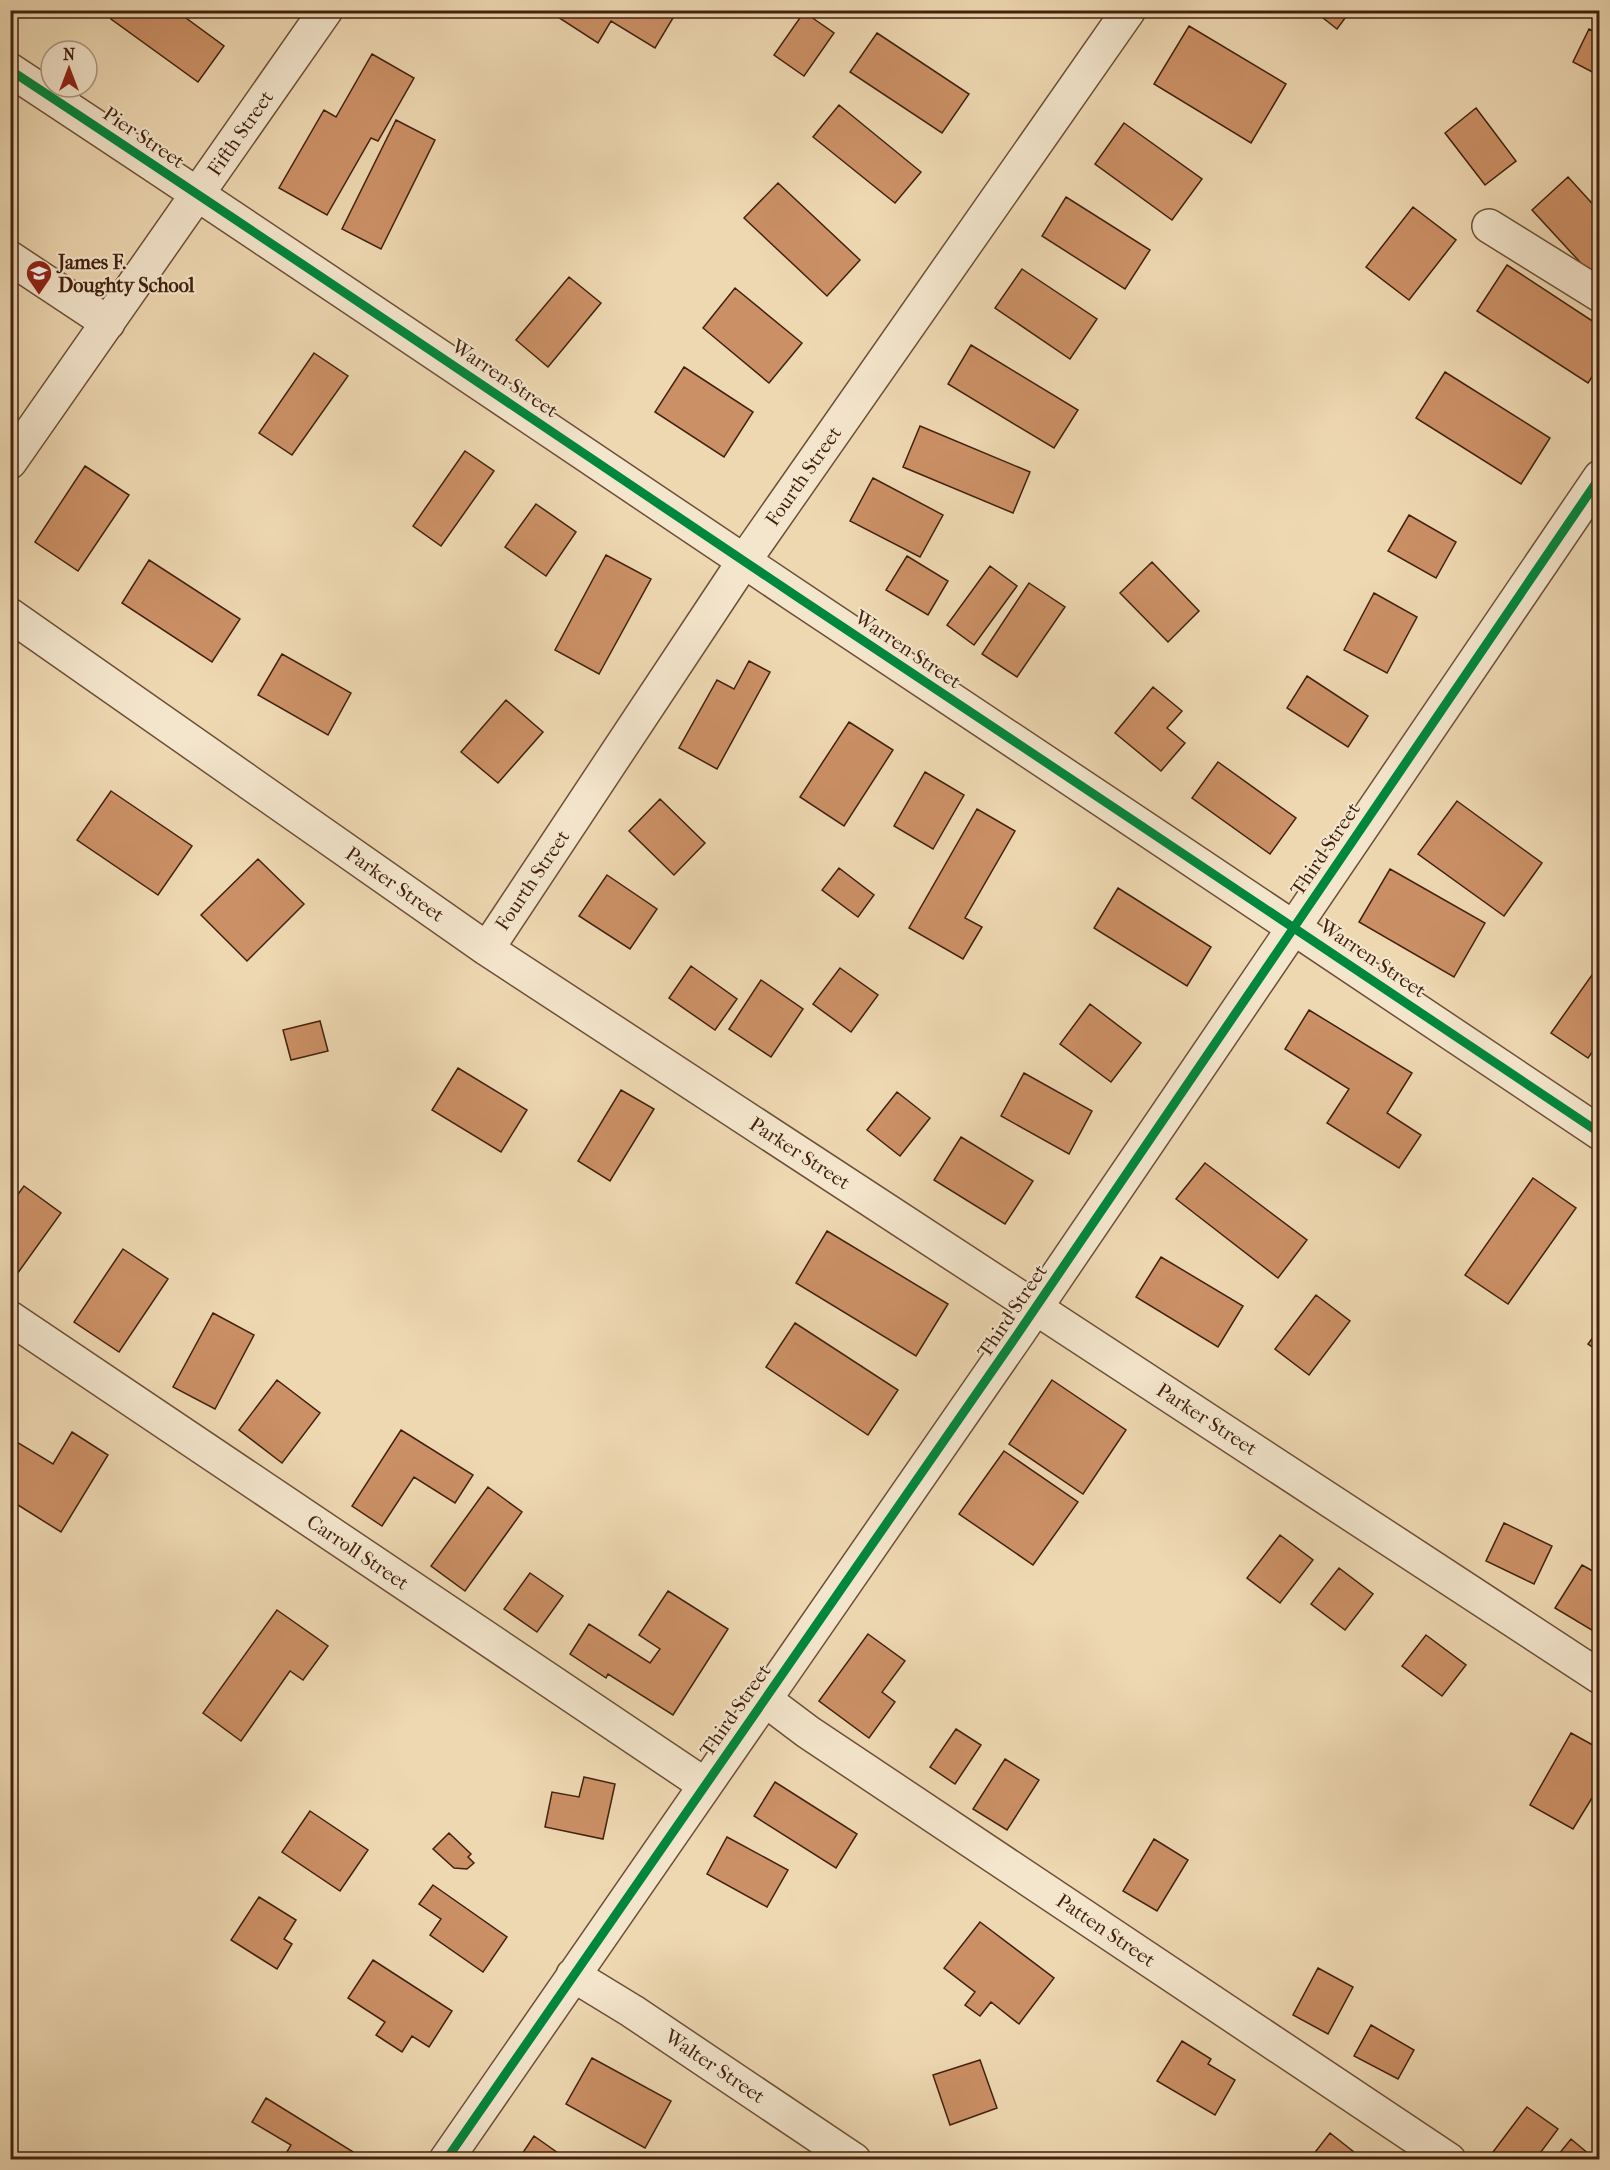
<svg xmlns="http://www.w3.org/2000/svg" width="1610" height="2170" font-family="'IM FELL French Canon',serif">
	<rect width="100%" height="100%" fill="#eed8b2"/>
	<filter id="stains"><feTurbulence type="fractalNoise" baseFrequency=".00333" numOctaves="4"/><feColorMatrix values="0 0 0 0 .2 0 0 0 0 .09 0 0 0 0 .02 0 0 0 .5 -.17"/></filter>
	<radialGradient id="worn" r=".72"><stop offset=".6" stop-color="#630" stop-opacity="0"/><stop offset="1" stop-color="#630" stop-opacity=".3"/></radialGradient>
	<path fill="#cc9066" stroke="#42210f" stroke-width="1.5" d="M117,10h58l49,36 -26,36 -87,-63z
		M547,10h125l4,3 -21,35 -44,-27 -13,22z
		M1313,10h38l-14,19z
		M804,12l30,21 -30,43 -30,-21z
		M1189,26l97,58 -35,59 -97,-59z
		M1589,29l11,6v41l-27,-14z
		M877,33l92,61 -27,39 -92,-61z
		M372,54l42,24 -36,63 -7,-3 -44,77 -48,-27 45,-78 12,7z
		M839,105l82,67 -26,31 -82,-66z
		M1476,108l40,53 -31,24 -40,-52z
		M396,120l39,20 -54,109 -39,-20z
		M1124,123l78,56 -30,41 -77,-56z
		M1568,177l32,35v52l-10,9 -58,-63z
		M778,183l82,77 -33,36 -83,-78z
		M1066,197l84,53 -25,39 -83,-53z
		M1413,207l43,33 -47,60 -43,-33z
		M1507,265l93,61v39l-12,18 -111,-72z
		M1022,269l75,50 -27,40 -75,-51z
		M569,277l32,26 -53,64 -32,-27z
		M735,288l67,55 -33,40 -66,-55z
		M971,345l107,65 -24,38 -106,-64z
		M314,353l34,23 -56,79 -33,-22z
		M684,367l69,45 -29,45 -69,-45z
		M1445,372l105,66 -29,46 -105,-66z
		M920,426l110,46 -17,41 -110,-46z
		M465,451l29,20 -53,75 -28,-20z
		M85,466l44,29 -51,76 -43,-29z
		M873,478l70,37 -23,42 -70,-36z
		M536,504l40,28 -30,44 -41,-29z
		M1409,515l47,27 -20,36 -48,-27z
		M606,555l45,24 -52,95 -44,-24z
		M907,556l41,25 -20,34 -42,-25z
		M149,560l91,59 -28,43 -90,-59z
		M1152,562l47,49 -31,31 -48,-49z
		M990,566l27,20 -43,59 -27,-20z
		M1029,583l36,24 -48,70 -35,-23z
		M1374,593l43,24 -30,56 -43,-23z
		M282,654l69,39 -23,42 -70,-40z
		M749,661l21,11 -53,97 -38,-21 38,-68 17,9z
		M1307,676l61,40 -20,31 -61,-39z
		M1153,687l29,24 -15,17 18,15 -24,28 -46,-38z
		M506,700l37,32 -45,51 -37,-31z
		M849,722l44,28 -49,76 -44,-29z
		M1218,762l78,56 -26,36 -78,-56z
		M925,772l39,23 -31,54 -39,-23z
		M111,791l81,55 -34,49 -81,-55z
		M660,799l45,44 -31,32 -45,-44z
		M1457,801l85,62 -38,53 -86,-62z
		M977,809l38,22 -50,87 17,9 -19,32 -54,-31z
		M258,859l46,45 -57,57 -46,-46z
		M839,868l35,27 -16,22 -36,-27z
		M1390,869l95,54 -31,54 -95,-55z
		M607,875l50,34 -27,40 -51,-33z
		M1118,888l93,59 -24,39 -93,-58z
		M1599,965l1,76 -12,17 -37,-25z
		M691,966l46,33 -22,31 -46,-32z
		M840,968l38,27 -27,37 -38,-28z
		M761,980l42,29 -32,48 -42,-28z
		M1090,1004l51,39 -30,39 -51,-38z
		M1309,1010l103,63 -25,40 34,22 -22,33 -72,-45 22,-34 -64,-40z
		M320,1021l8,30 -37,9 -8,-30z
		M458,1068l69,42 -26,42 -69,-42z
		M1024,1073l68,38 -23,43 -68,-38z
		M621,1090l33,19 -44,72 -32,-20z
		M897,1092l33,26 -30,38 -33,-26z
		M961,1137l72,44 -28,43 -71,-44z
		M1205,1163l102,77 -29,38 -102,-79z
		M1533,1178l43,30 -68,96 -43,-29z
		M24,1186l37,27 -49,68 -2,-76z
		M827,1231l121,73 -32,52 -120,-73z
		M123,1249l45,30 -49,73 -45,-30z
		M1161,1257l82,49 -25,41 -82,-50z
		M1316,1295l34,26 -41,54 -34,-26z
		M213,1313l41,22 -39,74 -42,-22z
		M795,1323l103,67 -30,45 -102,-68z
		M1600,1328v24l-12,-8z
		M277,1380l43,33 -38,50 -43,-33z
		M1052,1380l74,50 -43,64 -74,-50z
		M401,1430l72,45 -18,28 -41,-26 -32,49 -30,-20z
		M72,1432l36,23 -47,77 -51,-32v-60l2,-1 41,25z
		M1004,1451l74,51 -45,63 -74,-51z
		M488,1487l34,25 -57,79 -34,-25z
		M1504,1523l48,23 -18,38 -48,-23z
		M1280,1535l33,25 -33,43 -33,-25z
		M1582,1565l18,10v60l-45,-27z
		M1339,1568l34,26 -28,36 -34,-26z
		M530,1573l33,23 -26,36 -33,-23z
		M668,1591l60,38 -55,86 -65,-41 -2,4 -36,-24 19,-30 61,39 10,-14 -21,-14z
		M277,1610l51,36 -25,34 -13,-9 -49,70 -38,-28z
		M868,1634l37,27 -23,31 13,10 -26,36 -50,-37z
		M1426,1635l40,30 -24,31 -40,-30z
		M956,1729l25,16 -26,39 -25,-17z
		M1571,1733l29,16v36l-27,44 -43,-24z
		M1005,1759l34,21 -32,50 -34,-21z
		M584,1777l31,7 -12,55 -58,-12 7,-35 27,5z
		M775,1782l82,52 -21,34 -82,-52z
		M310,1811l58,39 -28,41 -58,-39z
		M449,1833l22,21 -3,3 6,6 -7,6 -13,-1 -21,-19z
		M727,1837l61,33 -21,37 -60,-33z
		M1154,1839l34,21 -31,51 -34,-20z
		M433,1885l74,52 -24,35 -53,-37 11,-16 -22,-15z
		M259,1897l37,23 -12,19 8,5 -15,25 -46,-29z
		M980,1922l74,56 -35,46 -28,-22 -11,14 -15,-11 10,-13 -31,-24z
		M373,1960l79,51 -23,36 -17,-11 -10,16 -26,-17 9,-13 -37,-24z
		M1318,1968l35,19 -25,47 -35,-19z
		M1371,2025l43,25 -16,29 -44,-23z
		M1182,2041l29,18 -3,5 27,16 -20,35 -58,-34z
		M592,2058l79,43 -26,47 -79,-44z
		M980,2060l17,48 -47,17 -17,-50z
		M266,2098l97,60 -1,2h-80l9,-15 -39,-23z
		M1527,2107l31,22 -23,31h-41l-4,-4z
		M1330,2133l34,27h-55z
		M534,2136l34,24h-50z
		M1571,2139l25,21h-42z"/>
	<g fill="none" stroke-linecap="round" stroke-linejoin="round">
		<g stroke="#6d4f38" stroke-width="36">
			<path id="minor" d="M10,70c263,173 522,349 783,524 269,180 539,357 807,539
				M1489,226l111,69
				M10,258l98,65
				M10,462l316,-452
				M10,615l477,334 1113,728
				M487,949l257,-388 385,-551
				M10,1318l695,467
				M764,1699l44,33 641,428
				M573,1975l59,36 222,149
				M446,2160l571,-825 583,-858"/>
		</g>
		<use href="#minor" stroke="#f4e6cd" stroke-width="33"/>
		<g stroke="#f4e6cd" stroke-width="13">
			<path id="cycleway" d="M10,70c263,173 522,349 783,524 269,180 539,357 807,539
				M446,2160l571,-825 583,-858"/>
		</g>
		<use href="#cycleway" stroke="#00873e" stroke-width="9"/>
	</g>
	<defs>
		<g id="school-pin" transform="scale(1.35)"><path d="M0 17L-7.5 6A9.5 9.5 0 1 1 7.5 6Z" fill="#8f2418" stroke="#f4e6cd"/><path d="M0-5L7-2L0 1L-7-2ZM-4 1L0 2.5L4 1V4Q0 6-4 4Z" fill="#fff"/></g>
	</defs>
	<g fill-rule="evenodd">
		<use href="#school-pin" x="39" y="273"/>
	</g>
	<g text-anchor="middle" stroke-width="4.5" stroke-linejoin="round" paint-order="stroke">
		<g font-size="20" fill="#42210f" stroke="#f4e6cd">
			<text transform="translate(240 133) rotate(-55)" y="7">Fifth Street</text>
			<text transform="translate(144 137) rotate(34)" y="7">Pier Street</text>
			<text transform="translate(505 378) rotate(34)" y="7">Warren Street</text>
			<text transform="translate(803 476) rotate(-55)" y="7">Fourth Street</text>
			<text transform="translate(908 649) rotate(34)" y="7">Warren Street</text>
			<text transform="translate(1325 849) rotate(-56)" y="7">Third Street</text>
			<text transform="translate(532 880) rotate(-56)" y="7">Fourth Street</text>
			<text transform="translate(395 884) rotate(35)" y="7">Parker Street</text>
			<text transform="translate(1373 958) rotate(34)" y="7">Warren Street</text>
			<text transform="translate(800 1153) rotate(33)" y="7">Parker Street</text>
			<text transform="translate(1012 1311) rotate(-56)" y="7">Third Street</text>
			<text transform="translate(1207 1419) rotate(33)" y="7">Parker Street</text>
			<text transform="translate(358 1552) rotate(34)" y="7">Carroll Street</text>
			<text transform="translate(735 1710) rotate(-55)" y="7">Third Street</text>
			<text transform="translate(1106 1930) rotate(34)" y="7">Patten Street</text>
			<text transform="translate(715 2066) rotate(34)" y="7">Walter Street</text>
		</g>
		<g font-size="20" font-weight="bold" fill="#42210f" stroke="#f4e6cd" text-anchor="start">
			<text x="58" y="269">James F.<tspan x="58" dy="23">Doughty School</tspan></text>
		</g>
	</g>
	<rect width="1610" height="2170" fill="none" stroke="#eed8b2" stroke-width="36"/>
	<rect x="12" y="12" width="1586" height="2146" fill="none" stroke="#42210f" stroke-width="3"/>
	<rect x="18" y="18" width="1574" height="2134" fill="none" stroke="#42210f" stroke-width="1.5"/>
	<g transform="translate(69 69)"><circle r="28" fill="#f4e6cd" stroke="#ad9781" stroke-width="1.5"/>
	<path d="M0-4.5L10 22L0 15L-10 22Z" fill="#8f2418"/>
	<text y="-9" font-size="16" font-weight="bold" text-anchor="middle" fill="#42210f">N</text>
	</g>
	<rect width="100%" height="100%" filter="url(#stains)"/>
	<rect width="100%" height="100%" fill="url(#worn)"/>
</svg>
